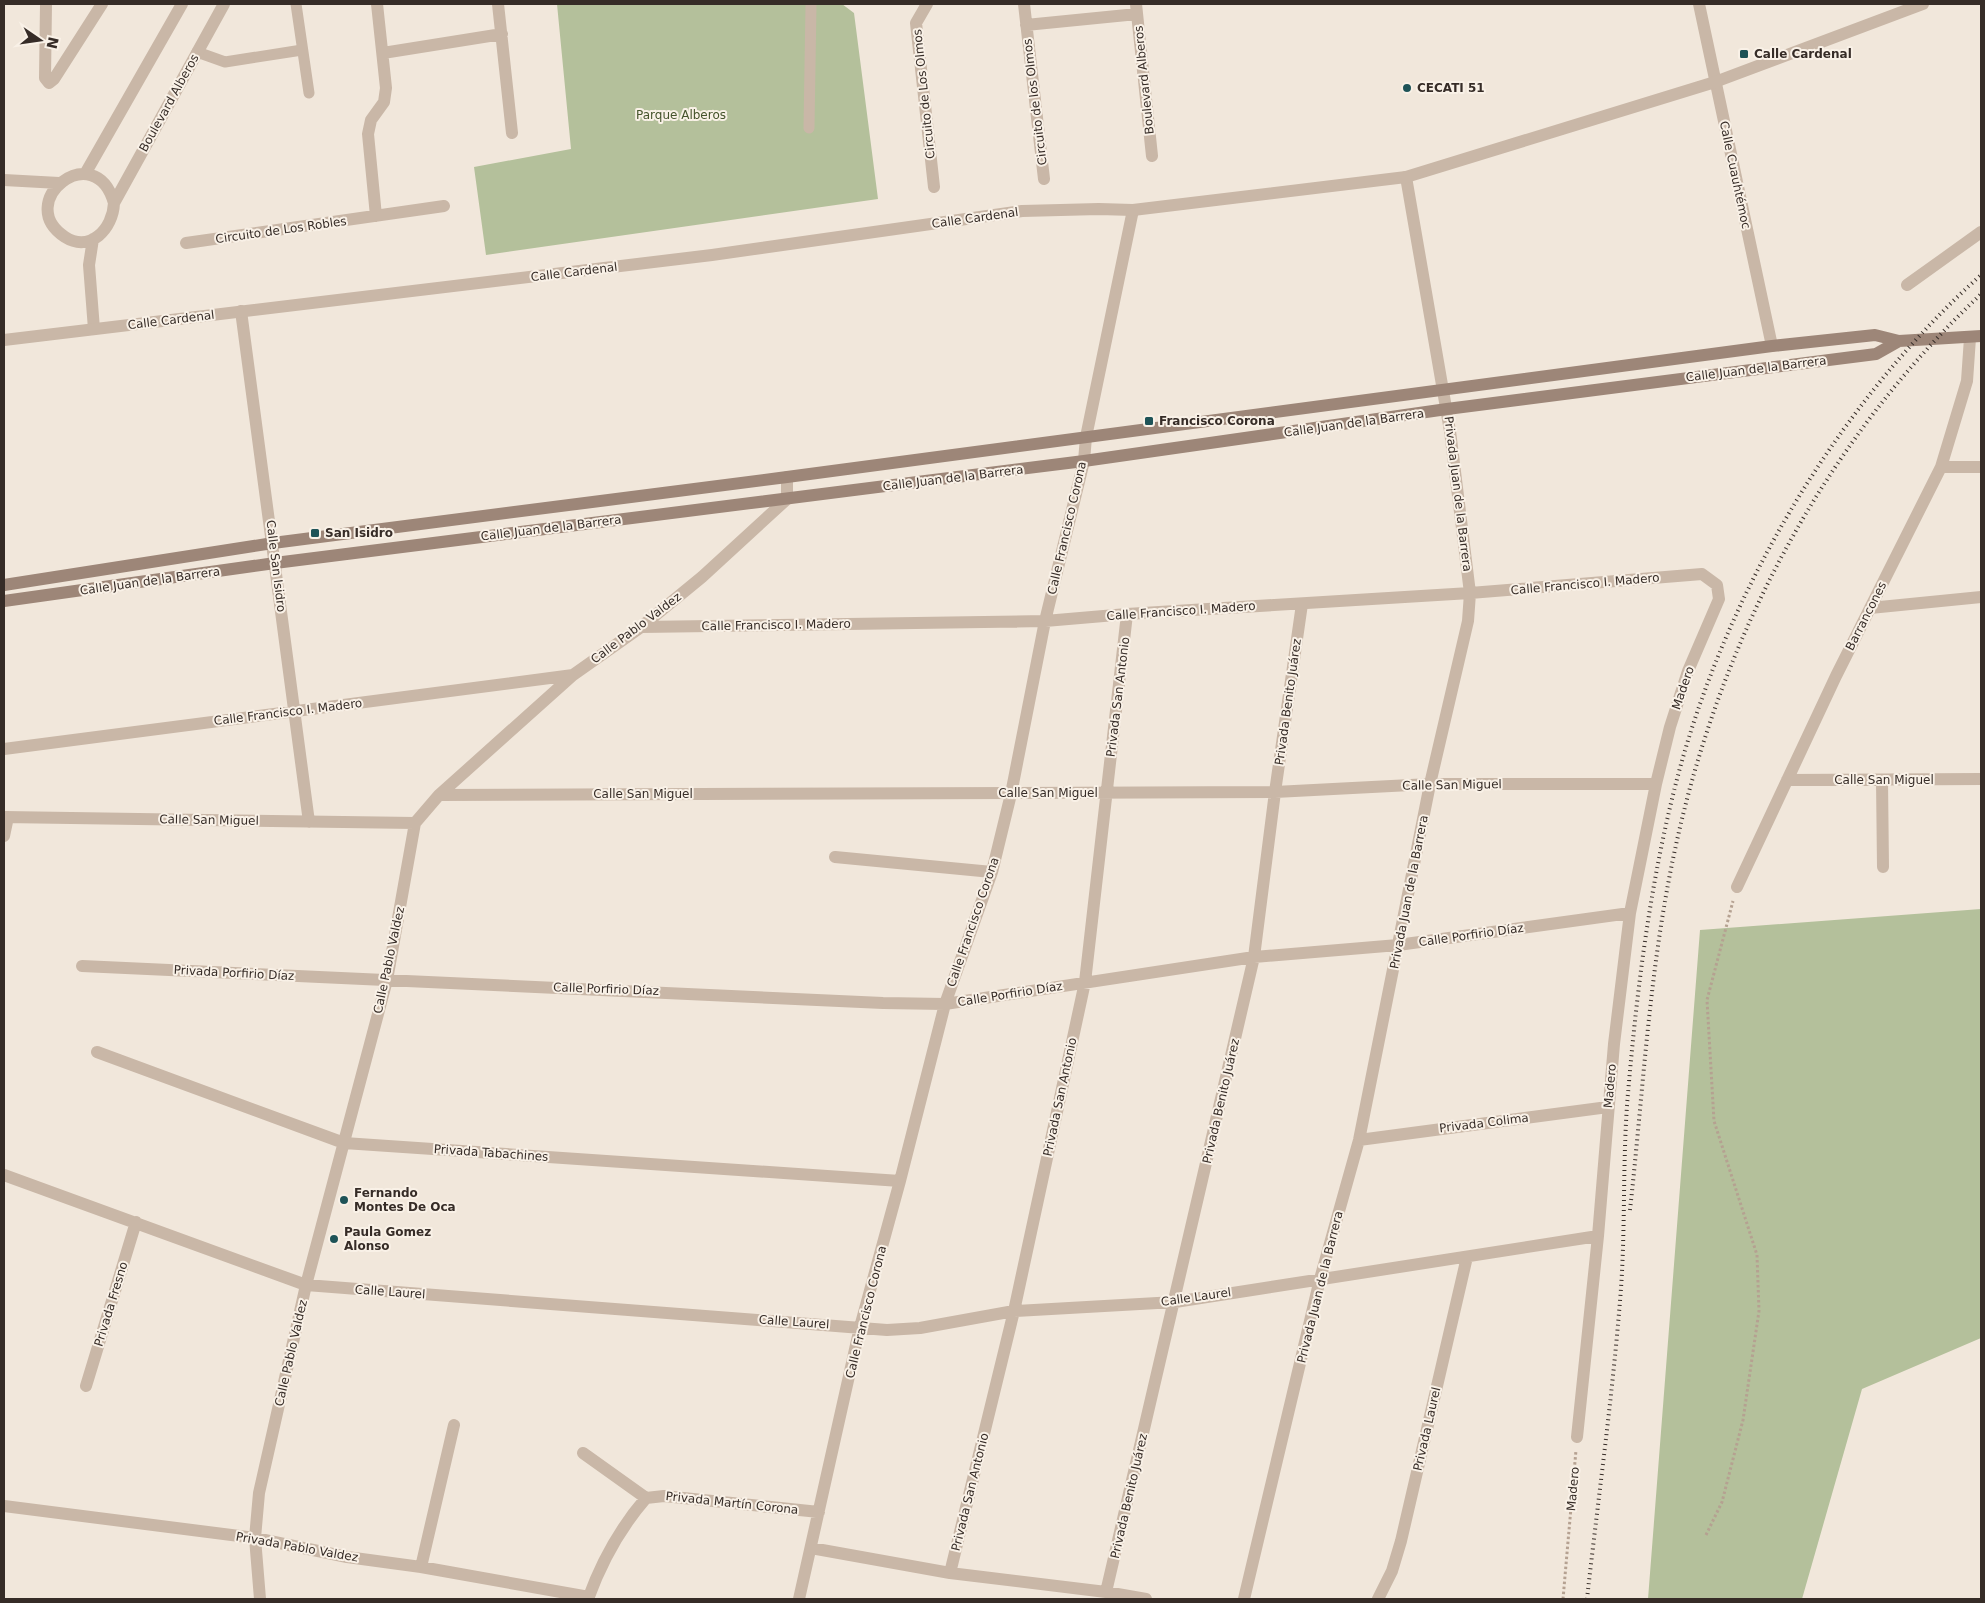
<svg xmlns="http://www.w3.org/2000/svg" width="1985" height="1603" font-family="'DejaVu Sans',sans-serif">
	<rect width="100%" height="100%" fill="#f1e7db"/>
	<path fill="#b4c09b" d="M557,4h285l12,9 24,186 -392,56 -12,-88 97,-18z
		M1981,909v429l-119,51 -60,210h-154l52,-669z"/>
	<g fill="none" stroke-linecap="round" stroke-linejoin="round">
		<path stroke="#b5a191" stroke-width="3" stroke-dasharray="2.5 2.5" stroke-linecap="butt" d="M1706,1535l16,-33 21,-82 16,-109 -2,-56 -43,-134 -7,-121 26,-99
			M1563,1599l13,-149"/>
		<path stroke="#c9b7a7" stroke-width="11" d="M296,4l13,89
			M197,52l28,10 77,-12
			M809,128l2,-124"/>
		<path stroke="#c9b7a7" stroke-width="12" d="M46,4l-1,74 4,5 5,-4 48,-75
			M498,4l14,129
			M927,4l-11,19 18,164
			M1024,4l20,175
			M1136,4l16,152
			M1699,4l73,342
			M1026,25l111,-11
			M383,53l119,-19
			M85,174l97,-170
			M4,180l55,3
			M114,203c-19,-67 -102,-1 -49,34 25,16 48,-8 49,-34l110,-199
			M376,216l-8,-82 3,-14 13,-18 2,-14 -9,-84
			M93,239l-4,26 5,64
			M186,243l258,-37
			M1907,285l74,-53
			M241,311l68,511
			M1941,467h40
			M1870,608l111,-11
			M641,627l404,-6 82,-7 343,-21 232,-19 15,11 2,14 -31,72 -18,56 -14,57 -26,129 -16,131 -16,192 -21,201
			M4,749l569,-74
			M1787,780l194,-1
			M1882,780l1,87
			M439,795l836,-3 155,-8h226
			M4,817l411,6
			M4,836l4,-19
			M835,857l157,15
			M1737,887l99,-211 105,-209 26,-86 3,-43
			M82,966l801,37 62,1 309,-47 144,-12 232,-32
			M97,1052l247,91 556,38
			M1359,1140l249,-33
			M4,1175l302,110 581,45 33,-2 94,-17 161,-9 423,-66
			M86,1386l50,-164
			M583,1453l63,45 18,-2 155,16
			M4,1506l251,32 92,19 74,10 168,30
			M811,1548l139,25 156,19 40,7
			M421,1567l33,-142
			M950,1573l64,-262 71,-329 42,-368
			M1106,1592l148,-635 21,-165 27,-188
			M260,1599l-5,-61 4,-45 47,-208 81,-305 28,-157 24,-28 134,-120 68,-48 61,-50 85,-78v-22
			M588,1599c13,-36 33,-72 58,-101
			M799,1599l61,-272 40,-146 45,-177 47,-132 19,-78 34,-173 39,-160 2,-24 47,-227
			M1244,1599l76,-320 39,-139 71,-356 38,-163 2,-28 -20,-162 -44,-254
			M1378,1599l14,-28 9,-30 66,-284"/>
		<path stroke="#c9b7a7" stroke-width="12" d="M4,340l708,-85 310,-44 77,-2 34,1 273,-33 309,-95 208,-78"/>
		<path stroke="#9d8678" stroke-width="12" d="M4,585l269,-42 514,-66 985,-131 103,-11 24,6 82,-5
			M4,601l271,-38 809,-102 363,-52 429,-55 23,-13"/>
		<path stroke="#362c27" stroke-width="4" stroke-dasharray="1 4" stroke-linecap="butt" d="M1630,1210c13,-117 19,-236 43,-351 44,-214 149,-415 308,-565
			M1587,1599c11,-99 25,-199 33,-298 6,-69 2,-139 8,-208 9,-104 22,-209 48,-310 48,-187 161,-379 305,-508"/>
	</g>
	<g fill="#1e5357" stroke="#f9f1e7" stroke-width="2">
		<rect x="1739" y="49" width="10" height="10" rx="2.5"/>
		<circle cx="1407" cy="88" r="5"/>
		<rect x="1144" y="416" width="10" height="10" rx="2.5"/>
		<rect x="310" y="528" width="10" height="10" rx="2.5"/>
		<circle cx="344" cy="1200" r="5"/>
		<circle cx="334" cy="1239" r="5"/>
	</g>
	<g text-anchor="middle" stroke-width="4" stroke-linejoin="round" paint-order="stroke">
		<g font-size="12" font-weight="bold" fill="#362c27" stroke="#f9f1e7" text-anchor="start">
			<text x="1754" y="58">Calle Cardenal</text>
			<text x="1417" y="92">CECATI 51</text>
			<text x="1159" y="425">Francisco Corona</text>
			<text x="325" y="537">San Isidro</text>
			<text x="354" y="1197">Fernando<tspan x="354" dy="14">Montes De Oca</tspan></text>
			<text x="344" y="1236">Paula Gomez<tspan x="344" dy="14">Alonso</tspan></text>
		</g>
		<g font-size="12" fill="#362c27" stroke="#f9f1e7">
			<text transform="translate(1144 80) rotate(-96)" y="4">Boulevard Alberos</text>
			<text transform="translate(924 94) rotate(-96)" y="4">Circuito de Los Olmos</text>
			<text transform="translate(1035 102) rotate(-97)" y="4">Circuito de los Olmos</text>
			<text transform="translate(169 103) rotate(-61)" y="4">Boulevard Alberos</text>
			<text transform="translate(1735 175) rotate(78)" y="4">Calle Cuauhtémoc</text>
			<text transform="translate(975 218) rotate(-8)" y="4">Calle Cardenal</text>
			<text transform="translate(281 230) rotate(-8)" y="4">Circuito de Los Robles</text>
			<text transform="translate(574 272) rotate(-7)" y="4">Calle Cardenal</text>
			<text transform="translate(171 320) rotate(-7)" y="4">Calle Cardenal</text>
			<text transform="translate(1756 369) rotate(-7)" y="4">Calle Juan de la Barrera</text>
			<text transform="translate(1354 423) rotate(-8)" y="4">Calle Juan de la Barrera</text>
			<text transform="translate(953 478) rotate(-7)" y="4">Calle Juan de la Barrera</text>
			<text transform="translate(1458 494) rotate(83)" y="4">Privada Juan de la Barrera</text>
			<text transform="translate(551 528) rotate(-7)" y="4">Calle Juan de la Barrera</text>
			<text transform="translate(1067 528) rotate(-77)" y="4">Calle Francisco Corona</text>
			<text transform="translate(276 566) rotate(83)" y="4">Calle San Isidro</text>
			<text transform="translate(150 581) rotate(-8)" y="4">Calle Juan de la Barrera</text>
			<text transform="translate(1585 584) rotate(-5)" y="4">Calle Francisco I. Madero</text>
			<text transform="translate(1181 611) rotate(-4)" y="4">Calle Francisco I. Madero</text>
			<text transform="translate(1866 616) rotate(-63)" y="4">Barrancones</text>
			<text transform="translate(776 625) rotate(-1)" y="4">Calle Francisco I. Madero</text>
			<text transform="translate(636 628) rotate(-37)" y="4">Calle Pablo Valdez</text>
			<text transform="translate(1683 688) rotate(-71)" y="4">Madero</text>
			<text transform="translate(1118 697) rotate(-83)" y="4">Privada San Antonio</text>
			<text transform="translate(1288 702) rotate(-82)" y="4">Privada Benito Juárez</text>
			<text transform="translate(288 712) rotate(-7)" y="4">Calle Francisco I. Madero</text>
			<text x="1884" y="784">Calle San Miguel</text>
			<text transform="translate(1452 785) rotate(-1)" y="4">Calle San Miguel</text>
			<text x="1048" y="797">Calle San Miguel</text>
			<text x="643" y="798">Calle San Miguel</text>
			<text transform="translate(209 820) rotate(1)" y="4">Calle San Miguel</text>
			<text transform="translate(1409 892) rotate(-79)" y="4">Privada Juan de la Barrera</text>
			<text transform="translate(973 922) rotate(-71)" y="4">Calle Francisco Corona</text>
			<text transform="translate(1471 935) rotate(-8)" y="4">Calle Porfirio Díaz</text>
			<text transform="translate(389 960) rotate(-78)" y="4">Calle Pablo Valdez</text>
			<text transform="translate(234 973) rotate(3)" y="4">Privada Porfirio Díaz</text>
			<text transform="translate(606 989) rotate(2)" y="4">Calle Porfirio Díaz</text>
			<text transform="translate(1010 994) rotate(-9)" y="4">Calle Porfirio Díaz</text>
			<text transform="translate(1610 1086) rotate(-85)" y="4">Madero</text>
			<text transform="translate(1060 1097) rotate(-78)" y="4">Privada San Antonio</text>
			<text transform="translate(1221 1101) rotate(-77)" y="4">Privada Benito Juárez</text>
			<text transform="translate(1484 1123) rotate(-7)" y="4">Privada Colima</text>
			<text transform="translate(491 1153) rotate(4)" y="4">Privada Tabachines</text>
			<text transform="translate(1320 1287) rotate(-76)" y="4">Privada Juan de la Barrera</text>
			<text transform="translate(390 1292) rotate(4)" y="4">Calle Laurel</text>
			<text transform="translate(1196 1297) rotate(-8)" y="4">Calle Laurel</text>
			<text transform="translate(111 1304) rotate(-73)" y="4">Privada Fresno</text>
			<text transform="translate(866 1312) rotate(-76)" y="4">Calle Francisco Corona</text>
			<text transform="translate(794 1322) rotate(4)" y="4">Calle Laurel</text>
			<text transform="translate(291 1353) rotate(-77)" y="4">Calle Pablo Valdez</text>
			<text transform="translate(1427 1429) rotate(-77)" y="4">Privada Laurel</text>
			<text transform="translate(1573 1489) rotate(-85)" y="4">Madero</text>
			<text transform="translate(970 1492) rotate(-76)" y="4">Privada San Antonio</text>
			<text transform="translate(1129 1496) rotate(-77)" y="4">Privada Benito Juárez</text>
			<text transform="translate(732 1503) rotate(6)" y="4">Privada Martín Corona</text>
			<text transform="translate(297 1547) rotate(10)" y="4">Privada Pablo Valdez</text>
		</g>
		<g font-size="12" fill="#45542c" stroke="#f9f1e7">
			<text x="681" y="119">Parque Alberos</text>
		</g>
	</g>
	<rect width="1985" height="1603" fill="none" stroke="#362c27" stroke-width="10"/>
	<g transform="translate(40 40) rotate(103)" stroke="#f9f1e7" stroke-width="4" paint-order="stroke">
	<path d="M0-4L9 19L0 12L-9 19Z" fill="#362c27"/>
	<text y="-8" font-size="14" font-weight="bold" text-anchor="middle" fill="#362c27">N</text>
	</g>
</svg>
